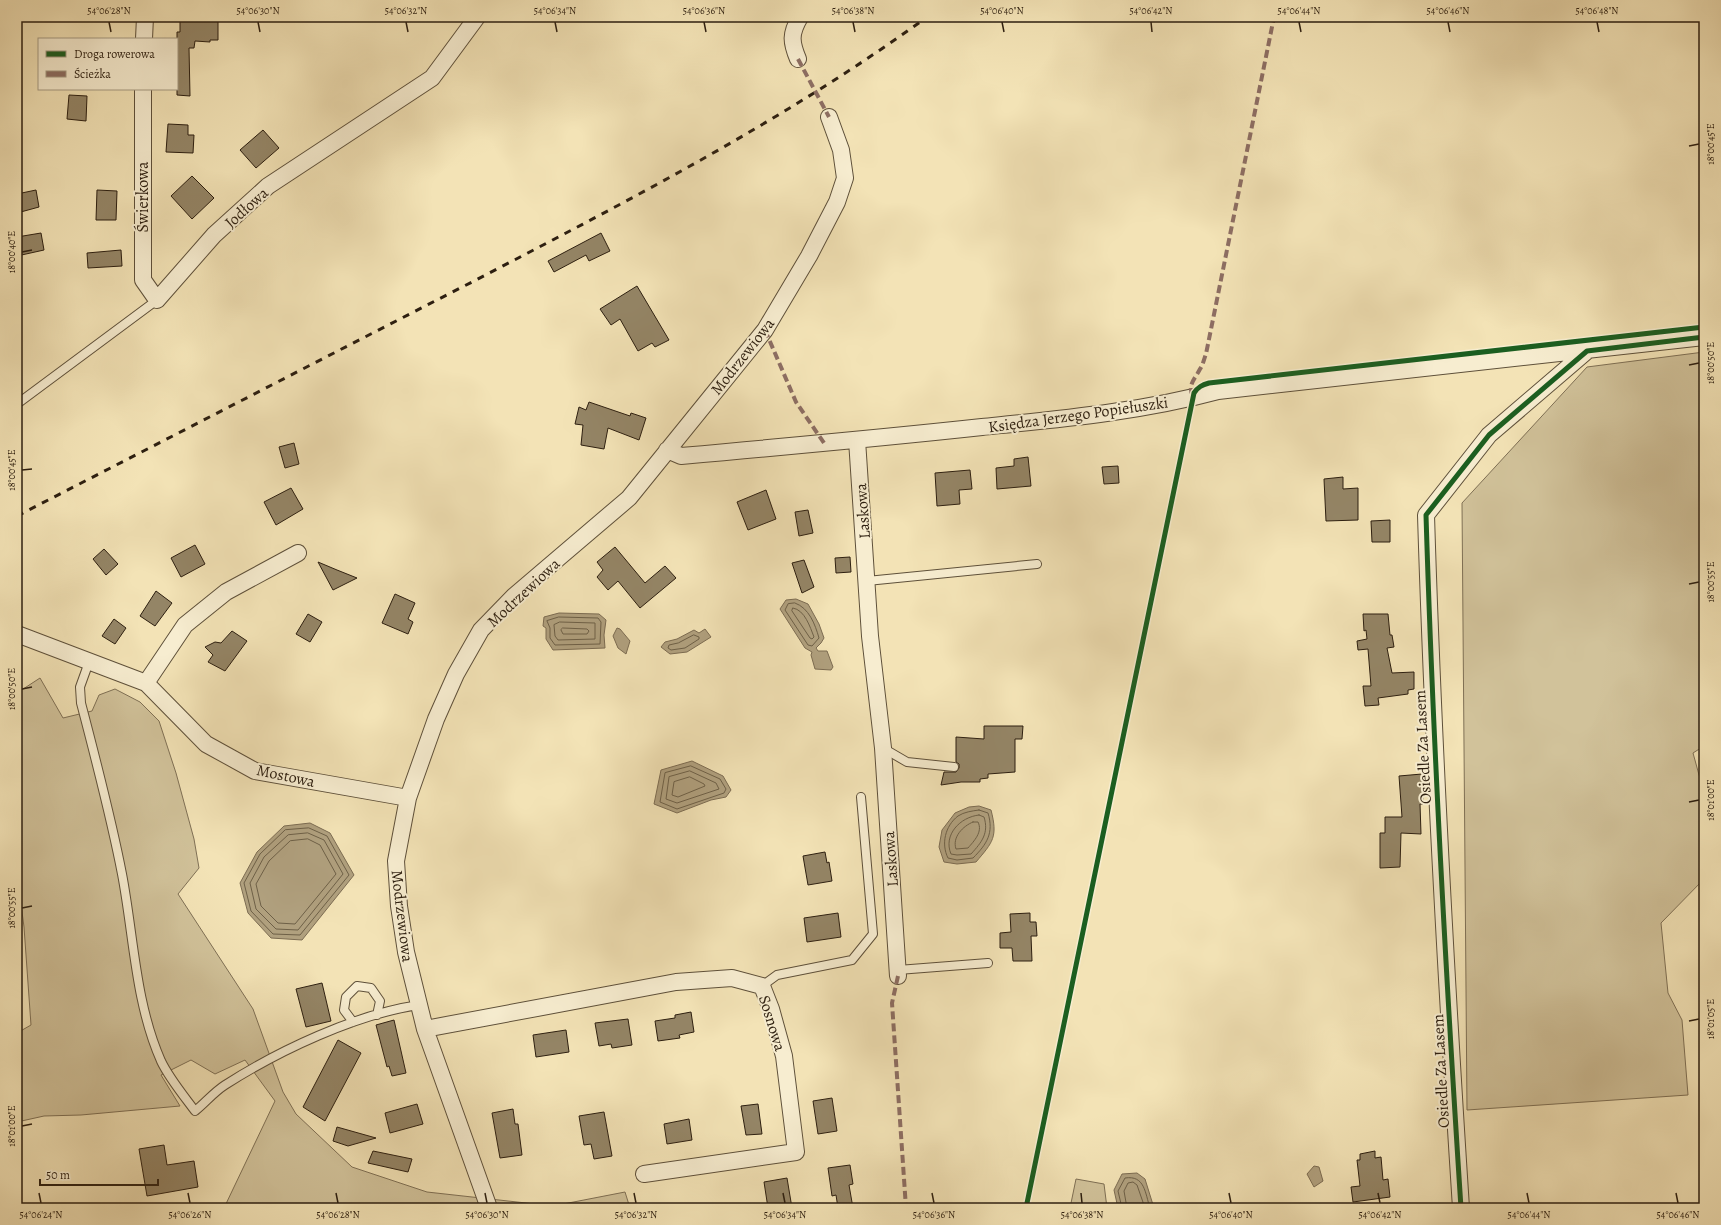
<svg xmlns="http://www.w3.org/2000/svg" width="1721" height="1225" font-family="Alegreya,serif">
	<rect width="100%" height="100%" fill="#f3e3b6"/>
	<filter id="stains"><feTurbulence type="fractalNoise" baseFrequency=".005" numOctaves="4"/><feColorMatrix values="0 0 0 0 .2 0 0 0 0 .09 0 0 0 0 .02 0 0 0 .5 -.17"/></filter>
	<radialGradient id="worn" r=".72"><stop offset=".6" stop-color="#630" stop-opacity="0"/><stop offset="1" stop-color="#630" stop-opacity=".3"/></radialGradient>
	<path fill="#d1c29a" stroke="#7f7055" d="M1704,352v394l-11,7 11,40v86l-43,44 7,70 14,27 6,75 -221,15 -5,-607 125,-136z
		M40,678l23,40 29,-7 7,-16 16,-6 25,13 19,19 17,52 18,66 5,29 -21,26 75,115 30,83 13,22 56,53 75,25 126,14 72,-14 5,16h-406l51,-107 -30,-41 -30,14 -24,-14 -30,15 19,31 -99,9 -37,1 -27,6v-89l14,-8 -7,-98 -7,-53v-181z
		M1076,1179l28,5 3,24h-37z"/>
	<path fill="#b0a07e" stroke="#7c6c52" d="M796,599l12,5 11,20 5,14 -3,5 -5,5 2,3h9l6,16 -2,3 -16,-1 -4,-14 1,-3 -7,-4 -25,-39 6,-9z
		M559,613l40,1 7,6 -2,15 1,13 -52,2 -7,-11v-11l-3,-2 1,-9z
		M617,628l3,1 10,12 -4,13 -8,-6 -5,-12z
		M705,629l6,8 -24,15 -17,2 -9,-7 4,-5 12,-3 17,-9 5,3z
		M692,761l31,15 8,14 -5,7 -15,3 -34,13 -23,-9 7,-34z
		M979,806l12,4c7,27 2,32 -15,52l-19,2 -13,-2 -5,-15 3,-17 13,-17 14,-6z
		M310,823l20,10 24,42 -52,65 -31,-2 -23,-25 -8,-30 17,-31 27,-26z
		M1314,1166l5,1 4,14 -9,6 -7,-13z
		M1137,1173l8,6 9,29h-36l-4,-18 8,-16z"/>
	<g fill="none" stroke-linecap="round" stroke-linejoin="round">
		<path stroke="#6e6047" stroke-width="1" d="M795,603c14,5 20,21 24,35l-7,8 -4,-1 -23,-35 3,-6z
			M793,608c12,2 17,19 21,29l-2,2 -2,-1 -18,-27z
			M559,617l39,1 3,4 -1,22 -45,1 -5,-7v-10l-3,-7z
			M560,622l35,1v16l-37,1 -3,-4 -1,-11z
			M563,628l24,1 2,2 -2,3h-24l-2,-4z
			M694,635l5,2v2l-14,9 -14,2 -3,-2 1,-3 9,-2z
			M691,766l29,13 6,10 -2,4 -47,16 -17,-7 5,-29z
			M690,771l26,12 3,6 -42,14 -11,-4 3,-22z
			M690,777l14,7 1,2 -27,11 -6,-2 2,-13z
			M979,810l9,3c6,20 -1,31 -15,45l-16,2 -9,-2c-7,-14 -3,-32 10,-42 6,-4 14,-5 21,-6z
			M979,815l5,2c5,16 -2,25 -13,37l-14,1 -6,-1c-8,-19 9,-37 28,-39z
			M973,822h5c5,10 -4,19 -10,26l-12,1c-4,-12 7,-23 17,-27z
			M309,828l18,8 22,39 -49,60 -27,-1 -22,-23 -7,-28 16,-29 25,-24z
			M308,833l16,7 19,34 -45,56 -22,-1 -20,-20 -6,-26 14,-26 24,-22z
			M308,839l12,6 16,29 -41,50 -17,-1 -17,-17 -5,-22 13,-23 21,-20z
			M1122,1208l-4,-17 7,-13c20,-3 20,15 25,30
			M1127,1208l-3,-17 4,-8 5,-1 4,3 8,23"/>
	</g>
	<path fill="#948566" stroke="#2d1f10" d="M180,17h38v23h-8v2l-15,-1 -1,7h-5l1,48 -13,-1v-63h3z
		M69,95l18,1 -1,25 -19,-2z
		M168,124l20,1v10h6l-1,18 -27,-1z
		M263,130l16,18 -23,20 -16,-18z
		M192,176l22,22 -22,21 -21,-23z
		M36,190l3,17 -22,6v-19z
		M97,190l20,1 -1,29h-20z
		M41,233l3,17 -27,6v-19z
		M601,233l9,18 -21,10 -3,-6 -32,17 -6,-11z
		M121,250l1,16 -34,2 -1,-15z
		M637,286l32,54 -14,7 -3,-4 -14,8 -18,-32 -9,6 -11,-16z
		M589,402l41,14 1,-3 15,5 -7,22 -31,-12 -4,21 -23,-4 2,-20 -8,-1 4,-17 7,3z
		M294,443l5,21 -14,4 -6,-21z
		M1028,457l3,29 -34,3 -1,-21 18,-2v-7z
		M1118,466l1,17 -15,1 -2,-17z
		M970,470l2,19 -13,1 1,14 -23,2 -2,-33z
		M1343,477v12l15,-1v32l-32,1 -2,-42z
		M291,488l12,21 -27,16 -12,-23z
		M766,490l10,29 -28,11 -11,-28z
		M808,510l5,23 -14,3 -4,-24z
		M1390,520v22h-18l-1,-21z
		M195,545l10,19 -24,13 -10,-19z
		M615,547l30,36 20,-17 11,12 -36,30 -22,-27 -10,9 -11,-13 6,-7 -6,-8z
		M104,549l14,15 -12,11 -13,-16z
		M850,557l1,15 -15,1 -1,-15z
		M804,560l10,27 -12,6 -10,-30z
		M318,562l19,8 20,8 -24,12z
		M156,591l16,12 -17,23 -15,-10z
		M395,594l20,9 -7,16 5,3 -5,12 -26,-11z
		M308,614l14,8 -12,20 -14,-8z
		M1363,614h25l2,21h2l2,12 -7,1 5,25 22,-1v17l-6,1v4l-30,4 1,7 -14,1 -2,-20h8l-3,-37 -10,1 -1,-9 10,-2 -1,-9 -2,1z
		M114,619l12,9 -11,16 -13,-8z
		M232,631l15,10 -22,30 -17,-9 5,-7 -8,-8 10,-5 6,1z
		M984,726h39l-1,13h-7v33l-27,2v4l-8,1v3h-19l-20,3 3,-13h12l3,-4v-4l-3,-2v-25l28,2z
		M1422,774l1,30h-3l1,30 -20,-1 -1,34 -20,1v-35h5v-16h17l-3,-41z
		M825,852l2,11 2,-1 3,19 -24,4 -5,-29z
		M838,913l3,24 -34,5 -3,-24z
		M1030,913v9h6l1,14h-6l1,25h-19l-1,-13h-12v-15l11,-1 -1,-18z
		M322,983l9,38 -25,6 -10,-38z
		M691,1012l3,20 -15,3 1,3 -22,3 -3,-20 20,-3v-3z
		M628,1019l4,26 -20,3 -1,-4 -12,2 -4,-23z
		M394,1020l12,53 -14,3 -3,-10 -2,1 -11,-42z
		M566,1030l3,22 -33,5 -3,-22z
		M338,1040l23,13 -36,68 -22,-14z
		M832,1098l5,33 -19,3 -5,-33z
		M417,1104l6,20 -33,9 -5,-20z
		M758,1104l4,30 -16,1 -5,-29z
		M513,1109l2,15h3l4,31 -22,3 -8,-45z
		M604,1112l8,44 -18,3 -3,-15 -7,1 -5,-29z
		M689,1119l3,21 -25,4 -3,-20z
		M337,1127l39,11 -28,8 -15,-5z
		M164,1145l3,20 27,-4 4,26 -51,9 -8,-47z
		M373,1151l39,8 -4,13 -40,-9z
		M1375,1151v7l6,-1 2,23 5,-1 2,18 -37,5 -2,-15 9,-1 -3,-26h3v-6z
		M850,1165l3,19 -4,1 4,23h-15l-2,-13 -4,1 -4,-28z
		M787,1178l5,30h-24l-4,-26z"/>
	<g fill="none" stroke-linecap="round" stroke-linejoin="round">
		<g stroke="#5e503a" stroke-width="10">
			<path id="lane" d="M17,404l140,-104
				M867,581l170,-17
				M89,662l-9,25 1,16c15,57 30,114 41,171 12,63 13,128 39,187 8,17 23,35 34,50 10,-8 19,-19 30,-26 53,-34 131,-71 194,-80
				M883,748l24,14 47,5
				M898,970l90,-7
				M762,986l15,-11 75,-15 21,-26 -12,-137
				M353,1022l-9,-12 2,-13 11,-11 14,2 9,13 -3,14"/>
		</g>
		<g stroke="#5e503a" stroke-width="18">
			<path id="street" d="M144,39l1,-22
				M798,59c-7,-17 -8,-25 2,-42
				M143,89v191l14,20 57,-65 54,-49 164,-108 45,-61
				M857,440l13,196 13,112 15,228
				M667,450l14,6c100,-9 200,-18 301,-29 79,-8 158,-15 236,-36l486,-54
				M17,634l129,49 60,61 49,27 153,27
				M146,683l39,-58 41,-33 72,-39
				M425,1029l251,-47 56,-4 30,8 9,23 13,47 12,96 -152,22
				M489,1208l-64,-179 -19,-77 -7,-46 -3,-45 12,-63 28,-79 20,-45 25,-44 33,-34 115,-98 136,-168 44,-74 28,-54 8,-24 -4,-28 -12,-33
				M1461,1208c-15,-231 -28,-462 -35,-693l63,-80 98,-84"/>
		</g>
		<use href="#lane" stroke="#f7edd0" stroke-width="8"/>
		<use href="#street" stroke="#f7edd0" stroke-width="16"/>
		<path stroke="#2d1f10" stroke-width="3" stroke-dasharray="7 7" stroke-linecap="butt" d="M17,516c152,-78 303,-156 455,-234 156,-81 313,-162 455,-265"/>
		<path stroke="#8d6e63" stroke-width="4" stroke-dasharray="8 4" stroke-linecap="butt" d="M798,59l31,58
			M765,330l31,72 28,41
			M1193,396c-6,-11 2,-17 7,-27 3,-4 4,-10 6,-15l68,-337
			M898,976l-6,27 14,205"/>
		<g stroke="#f7edd0" stroke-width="8">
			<path id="cycleway" d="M1026,1208l168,-815c4,-6 8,-8 15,-10l495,-56
				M1461,1208c-15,-231 -28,-462 -35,-693l63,-80 98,-84 117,-14"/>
		</g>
		<use href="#cycleway" stroke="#1b5e20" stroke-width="5"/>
	</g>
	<path fill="none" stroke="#2d1f10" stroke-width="1.5" d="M109,22l2,10M258,22l2,10M406,22l2,10M555,22l2,10M704,22l2,10M853,22l2,10M1002,22l2,10M1151,22l1,10M1299,22l2,10M1448,22l2,10M1597,22l2,10M1689,146l10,-2M22,252l10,-2M1689,365l10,-2M22,470l10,-1M1689,584l10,-2M22,689l10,-2M1689,802l10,-2M22,908l10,-2M1689,1021l10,-2M22,1126l10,-2M39,1193l2,10M188,1193l2,10M336,1193l2,10M485,1193l2,10M634,1193l2,10M783,1193l2,10M932,1193l2,10M1081,1193l1,10M1229,1193l2,10M1378,1193l2,10M1527,1193l2,10M1676,1193l2,10"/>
	<g text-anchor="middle" stroke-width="4" stroke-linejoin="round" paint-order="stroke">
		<g font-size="16" fill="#2d1f10" stroke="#f7edd0">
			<text transform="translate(142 197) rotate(-90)" y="6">Świerkowa</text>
			<text transform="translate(246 207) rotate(-42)" y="6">Jodłowa</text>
			<text transform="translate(742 356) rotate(-52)" y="6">Modrzewiowa</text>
			<text transform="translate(1078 414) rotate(-8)" y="6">Księdza Jerzego Popiełuszki</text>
			<text transform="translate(862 511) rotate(-94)" y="6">Laskowa</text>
			<text transform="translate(523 592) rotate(-43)" y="6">Modrzewiowa</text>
			<text transform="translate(1422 747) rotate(-93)" y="6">Osiedle Za Lasem</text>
			<text transform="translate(286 775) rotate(12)" y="6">Mostowa</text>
			<text transform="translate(890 859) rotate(-94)" y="6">Laskowa</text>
			<text transform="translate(403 916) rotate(83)" y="6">Modrzewiowa</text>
			<text transform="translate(773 1023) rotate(73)" y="6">Sosnowa</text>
			<text transform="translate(1440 1071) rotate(-93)" y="6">Osiedle Za Lasem</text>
		</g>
	</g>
	<rect width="1721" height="1225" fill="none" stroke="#f3e3b6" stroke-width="44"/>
	<rect x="38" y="38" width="140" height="52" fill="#f7edd0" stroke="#a69b83"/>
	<rect x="46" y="51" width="20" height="6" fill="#1b5e20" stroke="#a69b83"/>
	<text x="74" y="58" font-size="12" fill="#2d1f10">Droga rowerowa</text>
	<rect x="46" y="71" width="20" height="6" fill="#8d6e63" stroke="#a69b83"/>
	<text x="74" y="78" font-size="12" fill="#2d1f10">Ścieżka</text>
	<path d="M40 1179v6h118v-6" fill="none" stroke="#2d1f10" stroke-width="2"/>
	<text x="46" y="1179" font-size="12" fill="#2d1f10" stroke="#f7edd0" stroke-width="3" paint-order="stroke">50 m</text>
	<rect x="22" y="22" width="1677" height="1181" fill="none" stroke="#2d1f10" stroke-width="1.5"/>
	<g font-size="10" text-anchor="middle" fill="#2d1f10">
		<text x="109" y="14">54°06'28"N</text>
		<text x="258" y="14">54°06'30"N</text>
		<text x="406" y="14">54°06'32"N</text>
		<text x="555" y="14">54°06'34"N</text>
		<text x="704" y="14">54°06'36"N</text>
		<text x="853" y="14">54°06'38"N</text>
		<text x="1002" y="14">54°06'40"N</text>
		<text x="1151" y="14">54°06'42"N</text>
		<text x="1299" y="14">54°06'44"N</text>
		<text x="1448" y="14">54°06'46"N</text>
		<text x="1597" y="14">54°06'48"N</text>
		<text transform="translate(1710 144) rotate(-90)" y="4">18°00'45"E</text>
		<text transform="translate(11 252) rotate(-90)" y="4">18°00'40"E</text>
		<text transform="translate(1710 363) rotate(-90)" y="4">18°00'50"E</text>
		<text transform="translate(11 470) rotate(-90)" y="4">18°00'45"E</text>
		<text transform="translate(1710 582) rotate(-90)" y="4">18°00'55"E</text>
		<text transform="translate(11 689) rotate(-90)" y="4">18°00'50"E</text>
		<text transform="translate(1710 800) rotate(-90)" y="4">18°01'00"E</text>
		<text transform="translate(11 908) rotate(-90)" y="4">18°00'55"E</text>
		<text transform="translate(1710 1019) rotate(-90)" y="4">18°01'05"E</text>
		<text transform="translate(11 1126) rotate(-90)" y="4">18°01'00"E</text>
		<text x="41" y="1218">54°06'24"N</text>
		<text x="190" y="1218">54°06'26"N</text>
		<text x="338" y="1218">54°06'28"N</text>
		<text x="487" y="1218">54°06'30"N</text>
		<text x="636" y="1218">54°06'32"N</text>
		<text x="785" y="1218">54°06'34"N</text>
		<text x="934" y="1218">54°06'36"N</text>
		<text x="1082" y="1218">54°06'38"N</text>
		<text x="1231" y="1218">54°06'40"N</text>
		<text x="1380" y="1218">54°06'42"N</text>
		<text x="1529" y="1218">54°06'44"N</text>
		<text x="1678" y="1218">54°06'46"N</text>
	</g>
	<rect width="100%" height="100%" filter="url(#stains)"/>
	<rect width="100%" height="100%" fill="url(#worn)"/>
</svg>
